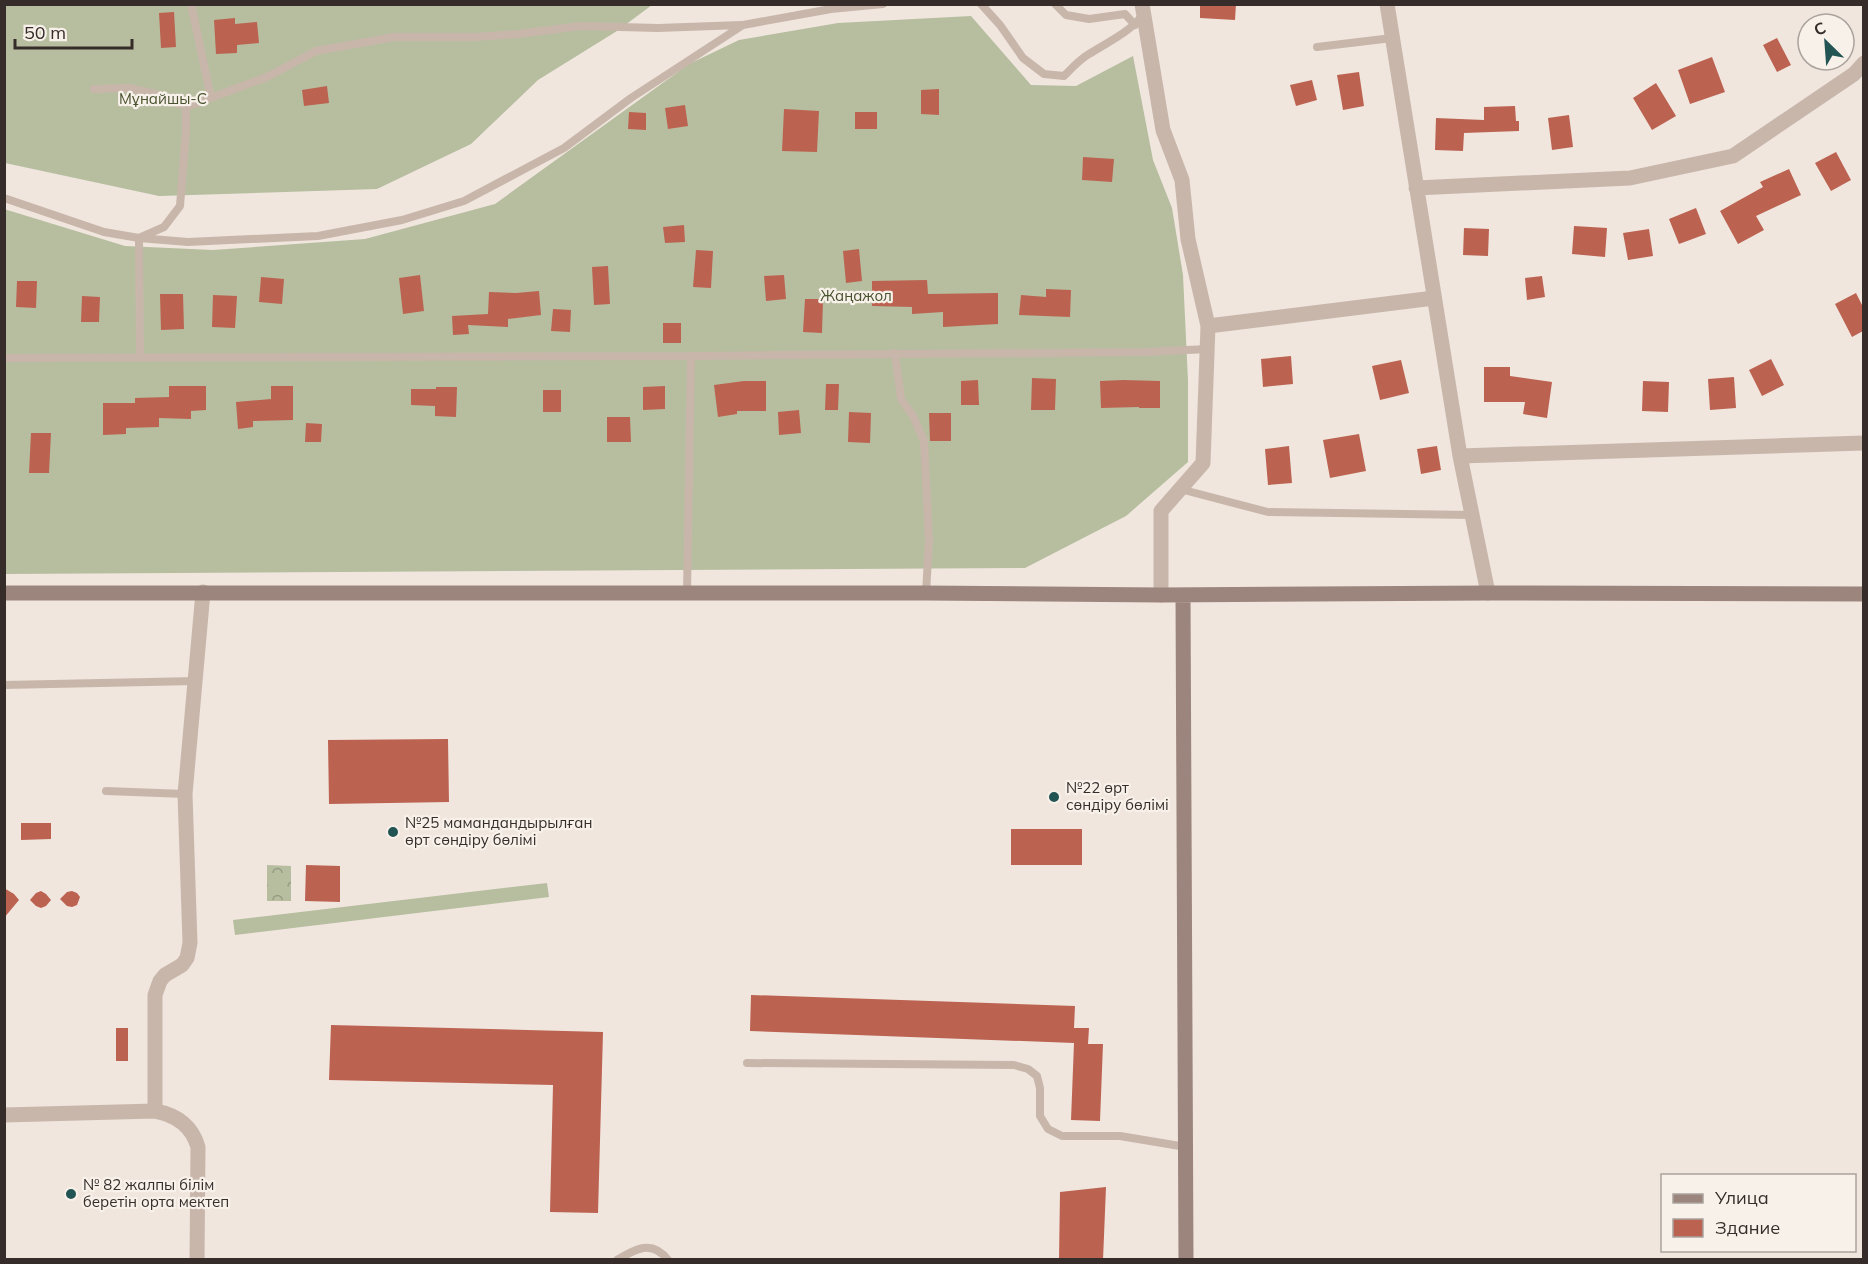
<svg xmlns="http://www.w3.org/2000/svg" width="1868" height="1264" font-family="Mulish,sans-serif">
	<defs>
		<pattern id="park-crowns" width="20" height="18" patternUnits="userSpaceOnUse" patternTransform="scale(1.5)"><rect width="20" height="18" fill="#b6be9f"/><path d="M2 6a3 3 0 1 1 6 0M12 15a3 3 0 1 1 6 0" fill="none" stroke="#959b82"/></pattern>
	</defs>
	<rect width="100%" height="100%" fill="#f0e6de"/>
	<path fill="url(#park-crowns)" d="M267,865l24,1v35h-24z"/>
	<path fill="#b6be9f" d="M5,5h647l-35,26 -79,49 -67,64 -94,45 -218,7 -154,-33z
		M971,16l60,69 45,1 57,-30 20,104 19,48 11,67 5,106v81l-62,54 -101,52 -1020,6 -1,-365 121,37 88,4 152,-11 130,-35 194,-140 50,-24 99,-17z
		M547,883l2,14 -314,38 -2,-15z"/>
	<path fill="#bc6251" d="M1200,4h36l-1,16 -35,-2z
		M174,12l2,35 -15,1 -2,-35z
		M235,18v6l22,-2 2,21 -22,2v8l-21,1 -2,-34z
		M1777,38l14,27 -14,7 -14,-27z
		M1712,57l13,35 -35,12 -12,-34z
		M1359,72l5,34 -21,4 -6,-35z
		M1312,80l5,20 -21,6 -6,-21z
		M1656,83l20,33 -24,14 -19,-32z
		M327,86l2,17 -25,3 -2,-16z
		M939,89v26l-18,-1v-24z
		M685,105l3,21 -20,3 -3,-21z
		M1515,106l1,15h3v10l-55,2 -1,18 -28,-1 1,-32 48,2v-13z
		M784,109l35,2 -2,41 -35,-1z
		M629,112l17,1v17l-18,-1z
		M855,112h22v17h-22z
		M1569,115l4,32 -21,3 -4,-32z
		M1836,152l15,28 -20,11 -16,-28z
		M1083,157l31,2 -2,23 -30,-2z
		M1789,169l12,26 -45,21 8,14 -26,14 -18,-33 43,-24 -3,-5z
		M1696,208l10,26 -27,10 -10,-25z
		M684,225l1,17 -20,1 -2,-16z
		M1574,226l33,2 -2,29 -33,-3z
		M1464,228l25,1 -1,27 -25,-1z
		M1649,229l4,27 -25,4 -5,-27z
		M859,249l3,32 -16,2 -3,-32z
		M696,250l17,1 -2,37 -18,-1z
		M608,266l2,38 -16,1 -2,-38z
		M420,275l4,36 -21,3 -4,-36z
		M784,275l2,24 -20,2 -2,-25z
		M1542,276l3,21 -18,3 -2,-22z
		M261,277l23,2 -2,25 -23,-2z
		M927,280l1,14 70,-1v31l-55,3v-15l-31,2v-7l-40,-1v-25z
		M17,281h20l-1,27 -20,-1z
		M1046,289l25,1 -1,27 -51,-2 2,-20 25,2z
		M539,291l2,24 -33,4v8l-40,-2 1,9 -16,1 -1,-19 36,-2 1,-22 27,1z
		M1856,293l7,14v24l-11,6 -17,-33z
		M160,294h23l1,35 -23,1z
		M213,295l24,1 -2,32 -23,-1z
		M82,296l18,1 -1,25h-18z
		M805,299h18l-1,34 -19,-1z
		M553,309l18,1 -1,22 -19,-1z
		M663,323h18v20h-18z
		M1291,356l2,28 -30,3 -2,-28z
		M1771,359l13,26 -22,11 -13,-26z
		M1401,360l8,33 -29,7 -8,-34z
		M1484,367h26v9l42,6 -5,36 -24,-4 2,-12h-41z
		M1734,377l2,31 -26,2 -2,-31z
		M1032,378l24,1 -1,31h-24z
		M978,380l1,25h-18v-24z
		M1123,380l37,1v27h-21v-1l-38,1 -1,-27z
		M744,381h22v30h-29v3l-19,3 -4,-32z
		M1643,381l26,1 -1,30 -26,-1z
		M826,384h13l-1,26h-13z
		M169,386h37v24l-15,1v8l-32,-1v9l-33,1v6l-23,1v-32h32v-5l34,-1z
		M271,386h22v34l-40,1v6l-15,2 -2,-27 35,-3z
		M665,386v23l-22,1v-23z
		M436,387h21l-1,30 -21,-1v-10l-24,-1v-16h25z
		M543,390h18v22h-18z
		M799,410l2,23 -22,2 -1,-23z
		M849,412l22,1 -1,30 -22,-1z
		M929,413h22v28h-21z
		M607,417h23l1,25h-24z
		M306,423l16,1 -1,18h-16z
		M31,433h20l-2,40h-20z
		M1359,434l7,37 -36,7 -7,-38z
		M1289,446l3,37 -24,2 -3,-36z
		M1437,446l4,24 -20,4 -4,-25z
		M448,739l1,63 -120,2 -1,-64z
		M21,823h30v16l-30,1z
		M1011,829h71v36h-71z
		M306,865l34,1v36l-35,-1z
		M4,888l10,6 5,6 -15,18z
		M41,891l5,3 5,6 -5,6 -5,2 -5,-2 -6,-6 6,-7z
		M72,891l5,2 3,4 -3,8 -5,2 -5,-1 -7,-7 7,-7z
		M751,995l324,11 -1,22h15l-1,16h15l-3,77 -29,-1 3,-77 -324,-12z
		M331,1025l272,7 -5,181 -48,-1 3,-127 -224,-5z
		M116,1028h12v33h-12z
		M1106,1187l-3,73h-44l1,-68z"/>
	<g fill="none" stroke-linecap="round" stroke-linejoin="round">
		<path stroke="#c8b6ab" stroke-width="8" d="M191,4l20,94
			M981,4l19,21 23,33 21,16 20,2c8,-8 16,-17 25,-22 19,-12 38,-20 53,-38
			M1055,4l11,11 23,4 36,-5 10,11
			M1317,47l75,-9
			M94,89l35,-1 27,6 30,13 81,-30 49,-26 78,-14h82l42,-3 63,-8 77,2 83,-3
			M4,198l100,34 35,6 49,4 130,-6 84,-16 62,-19 100,-53 67,-50 112,-73 88,-16 52,-5
			M895,353l6,46 12,17 11,25 5,100 -3,52
			M4,358l687,-2 454,-4 63,-3
			M140,358l-1,-120 25,-11 16,-21 6,-75v-24
			M1180,489l88,23 204,3
			M687,593l4,-237
			M4,685l192,-4
			M106,791l79,3
			M747,1063l267,2 14,4 9,7 3,12v28l8,13 14,7h58l66,11
			M617,1260c18,-11 35,-21 51,0"/>
		<path stroke="#c8b6ab" stroke-width="15" d="M1142,4l21,126 19,50 6,59 20,87 -5,137 -42,48v84
			M1387,4l73,452 28,137
			M1416,188l214,-10 103,-22 121,-82 10,-11
			M1208,326l226,-28
			M1460,456l404,-13
			M4,1115l151,-4
			M197,1260l1,-113c-6,-21 -21,-32 -43,-36v-116l5,-14 5,-6 17,-10 5,-7 3,-15 -5,-149 18,-202"/>
		<path stroke="#9b857c" stroke-width="15" d="M4,593h922l235,2 327,-2 376,1
			M1183,595l3,665"/>
	</g>
	<g fill="#225454" stroke="#f8f1ea" stroke-width="2">
		<circle cx="1054" cy="797" r="6"/>
		<circle cx="393" cy="832" r="6"/>
		<circle cx="71" cy="1194" r="6"/>
	</g>
	<g text-anchor="middle" stroke-width="4.5" stroke-linejoin="round" paint-order="stroke">
		<g font-size="15" fill="#48522f" stroke="#f8f1ea">
			<text x="163" y="104">Мұнайшы-С</text>
			<text x="856" y="301">Жаңажол</text>
		</g>
		<g font-size="15" fill="#362d2a" stroke="#f8f1ea" text-anchor="start">
			<text x="1066" y="793">№22 өрт<tspan x="1066" dy="17">сөндіру бөлімі</tspan></text>
			<text x="405" y="828">№25 мамандандырылған<tspan x="405" dy="17">өрт сөндіру бөлімі</tspan></text>
			<text x="83" y="1190">№ 82 жалпы білім<tspan x="83" dy="17">беретін орта мектеп</tspan></text>
		</g>
	</g>
	<rect width="1868" height="1264" fill="none" stroke="#362d2a" stroke-width="12"/>
	<rect x="1661" y="1174" width="195" height="78" fill="#f8f1ea" stroke="#aaa39d" stroke-width="1.5"/>
	<rect x="1673" y="1194" width="30" height="9" fill="#9b857c" stroke="#aaa39d" stroke-width="1.5"/>
	<text x="1715" y="1204" font-size="18" fill="#362d2a">Улица</text>
	<rect x="1673" y="1219" width="30" height="18" fill="#bc6251" stroke="#aaa39d" stroke-width="1.5"/>
	<text x="1715" y="1234" font-size="18" fill="#362d2a">Здание</text>
	<g transform="translate(1826 42) rotate(335)"><circle r="28" fill="#f8f1ea" stroke="#aaa39d" stroke-width="1.5"/>
	<path d="M0-4.5L10 22L0 15L-10 22Z" fill="#225454"/>
	<text y="-9" font-size="16" font-weight="bold" text-anchor="middle" fill="#362d2a">С</text>
	</g>
	<path d="M15 39v9h117v-9" fill="none" stroke="#362d2a" stroke-width="3"/>
	<text x="24" y="39" font-size="18" fill="#362d2a" stroke="#f8f1ea" stroke-width="4.5" paint-order="stroke">50 m</text>
</svg>
